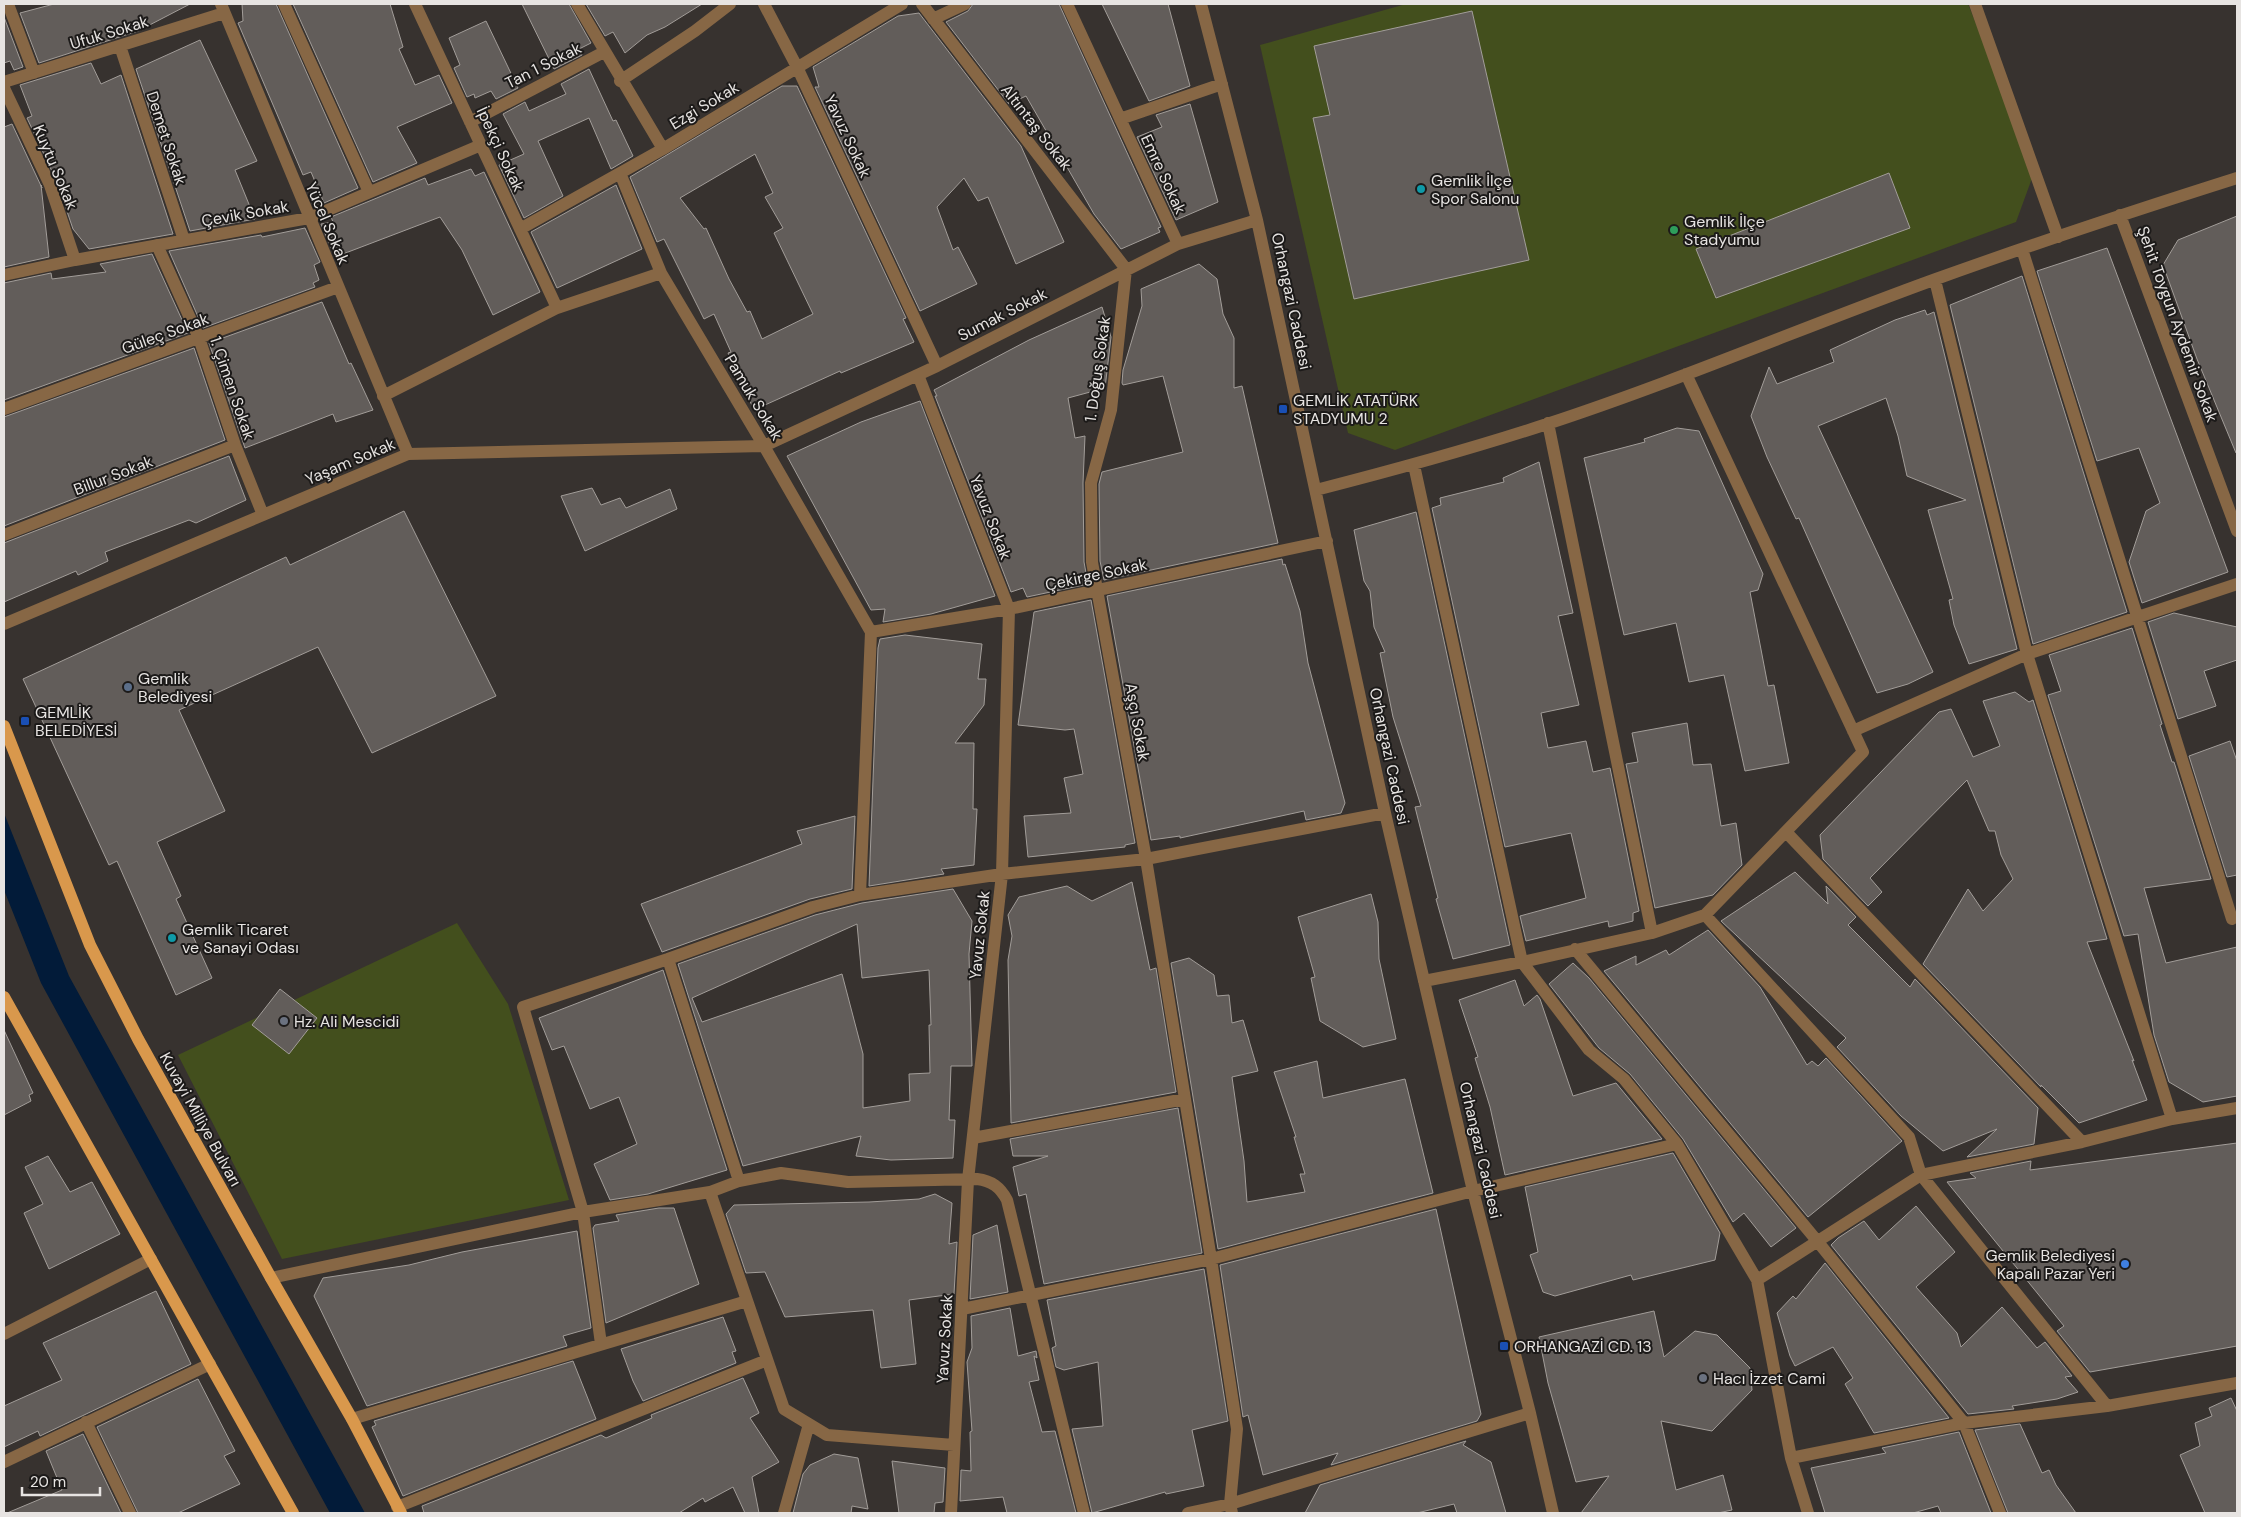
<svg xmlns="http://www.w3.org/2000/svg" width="2241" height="1517" font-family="'DM Sans',sans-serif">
	<rect width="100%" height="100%" fill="#37322f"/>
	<path fill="#434f1d" d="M1406,4h562l67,166 -19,52 -621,228 -47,-17 -88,-388z
		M457,923l51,81 61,196 -287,59 -104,-204z"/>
	<path fill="#021b39" d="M4,813l65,163 296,537h-35l-289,-530 -37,-93z"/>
	<path fill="#625d5a" stroke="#a29d99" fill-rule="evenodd" d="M54,4h136l-52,27 -99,32 -19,-50z
		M242,4h34l82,184 -34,15 -13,-31 -8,3 -65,-152 5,-2z
		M293,4h97l13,43 -4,2 16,36 24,-10 13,28 -55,24 20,36 -44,19z
		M522,4h47l22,39 -12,6 3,6 -28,14z
		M586,4h116l-37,23 -18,8 -22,18 -12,-21 -8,4z
		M973,4h86l102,223 -3,1 2,4 -39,17 -27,-35 -68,-118 -17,8 -63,-82 22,-11z
		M1102,4h66l22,82 -41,15z
		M1472,11l57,249 -175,39 -41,-181 17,-3 -16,-69z
		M919,13l102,133 43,96 -48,22 -28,-67 -10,4 -14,-23 -27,29 16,43 5,-3 19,37 -57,27 -105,-224h4l-6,-20 85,-51z
		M4,17l19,50 -9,3 -4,-9 -6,2z
		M486,21l32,67 -22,11 -5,-8 -16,7 -1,-4 -7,3 -13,-29 6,-3 -11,-27z
		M200,40l57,121 -22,9 20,49 -65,12 -54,-162z
		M91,63l10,21 20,-9 52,159 -84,15 -16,-20 -16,-47 -30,-64 5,-2 -12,-31z
		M589,69l24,52 3,-1 17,36 -22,13 -22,-51 -51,23 25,55 -39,22 -25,-53 25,-11 -21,-40 22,-12 4,9 37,-17 -5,-10z
		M782,86h15l109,232 -3,1 11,23 -73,31 -1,-2 -86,39 -26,-57 3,-1 -17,-38 -10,5 -40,-80 -7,3 -27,-65zM755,154l18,39 -8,4 18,31 -9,5 39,81 -51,25 -12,-28 -3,1 -18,-33 -23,-51 -2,1 -24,-31z
		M1190,104l28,98 -42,18 -39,-83 25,-10 -6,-12z
		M12,124l30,64 -1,-3 8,72 -45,10v-140z
		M471,169l4,7 9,-4 56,120 -47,23 -31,-65 -22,-33 -105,40 -14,-33 12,-2 -2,-5 94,-39 3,7z
		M1889,173l21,55 -194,70 -20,-49z
		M616,185l26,64 -85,39 -26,-56z
		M2237,216v237h-1l-39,-94 -34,-94 15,-25z
		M305,228l15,34 -6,3 5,15 -6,3 2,4 -112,41 -34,-77 92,-16 1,2z
		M2107,248l121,324 -86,31 -13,-41 17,-51 14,-8 -21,-55 -42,13 -60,-190z
		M152,254l36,79 -184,67v-117l47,-10 1,6 54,-7 -6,-8z
		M1199,264l18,15 6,35 11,24v50l8,-2 36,157 -174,37 -4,-19 -1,-77 3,-12 81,-20 -20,-76 -40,9 -1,-2 1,-13 19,-64 -1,-17z
		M2022,276l105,336 -94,32 -83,-339z
		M322,302l27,62 2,-1 22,47 -37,12 -3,-8 -88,34 -36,-105z
		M1102,307l9,30 -6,51 -37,10 7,40 10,-2 -2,47 1,79 4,22 -61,13 -4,-9 -12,4 -76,-196h2l-3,-6 95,-50z
		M1925,310l2,5 7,-3 83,337 -48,15 -15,-39 -5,-25 4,-1 -25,-89 38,-10 -59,-24 -9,-40 -12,-38 -68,28 115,246 -25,12 -31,9 -78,-175 -3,1 -29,-62 -16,-41 18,-49 8,17 57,-22 -4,-12 65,-30z
		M194,348l31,92 -221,86v-109z
		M920,401l75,195 -64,18 -48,8 2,-13 -14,1 -84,-154 74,-34z
		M1677,428l22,3 64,143 -5,16 -8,2 18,94 6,-1 15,78 -44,8 -21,-96 -35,7 -13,-59 -52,12 -40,-177 61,-16 -1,-3z
		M229,456l17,44 -50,23 -7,-3 -84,32 3,9 -30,14 -2,-4 -72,31v-59z
		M1539,462l34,151 -15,3 21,89 -38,8 7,35 38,-7 7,31 17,-4 29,143 -6,2v8l-24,6 -1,-6 -82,20 -6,-25 66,-18 -15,-65 -66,14 -73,-339 9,-3 -1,-7 64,-16 -1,-4z
		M592,488l9,17 19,-7 6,10 44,-19 7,20 -92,42 -24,-55z
		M404,511l92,185 -124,57 -54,-106 -139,63 46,101 -68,31 24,54 -5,3 36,79 -36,17 -59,-134 -8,4 -86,-186 263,-122 4,8z
		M1416,512l94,433 -57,14 -17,-60 2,-1 -23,-91 6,-1 -28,-89 -13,-64 5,-1 -11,-25 -4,-36 -6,-10 -10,-51z
		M1282,559l1,6 2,-1 15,47 8,52 37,140 -4,10 -35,7 -2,-9 -124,27v-2l-29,4 -44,-244z
		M1091,600l44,243 -10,2v2l-97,10 -4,-41 47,-3 -7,-35 19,-4 -9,-45 -9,1 -47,-5 16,-113z
		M2174,613l63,14v33l-33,11 12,35 -38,13 -30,-97z
		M2132,628l30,96 -2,1 12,37h2l37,117 -67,9 22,75 71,-16v149l-34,6 -34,-20 -15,-47 -16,-101 -14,2 -76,-241 13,-4 -12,-36z
		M905,635l77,9 -4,35h8l-2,26 -29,38h19l-1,66h4l-3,56 -33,4 3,5 -75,12 9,-238 2,-9z
		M2015,692l14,10 4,-2 74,239 -20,3 47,119 -2,-1 15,40 -68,23 -38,-38v2l-118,-123 45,-75 15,22 30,-32 -12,-24 -6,-24h-6l-22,-51 -97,98 12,14 -14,14 -45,-47 -3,-24 119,-123 12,-3 22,48 27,-11 -17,-45z
		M1687,723l6,42 18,-1 10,62 15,-3 6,42 -29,30 -58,13 -29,-144 12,-2 -6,-29z
		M2230,741l7,20v114l-10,2 -38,-121z
		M855,816l-3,73 -42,10 -148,53 -21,-48 161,-60 -5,-13z
		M1795,872l33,32 -2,-18 30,31 -8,8 62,62 5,-8 123,129 -4,36 -67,13 30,-28 -54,22 -42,-35 -64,-69 9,-9 -125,-117z
		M1132,882l18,88 6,-2 20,124 -165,31 -3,-163 4,-24 -4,-21 11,-18 48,-11 25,15z
		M953,889l19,32 -3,33 3,112h-21l-2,54h6l-2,38 -62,2 -35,-4 5,-20 -118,30 -65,-202 137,-49 47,-12zM857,924l5,54 67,-8 2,55h-2l1,48 -21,1 1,27 -47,7v-54l-21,-80 -140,48 -10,-24z
		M1371,894l7,28 1,37 17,80 -33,8 -43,-26 -9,-43 4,-1 -17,-60z
		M1708,930l52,57 47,78 5,-4 6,5 8,-8 76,83 -94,76 -204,-246 32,-15v9l30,-15 3,5z
		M1189,958l25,17 3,21 12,-1 3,28 11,-3 15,51 -26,6 12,84 3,41 58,-10 -5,-18h5l-11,-37h2l-22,-65 43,-11 6,37 82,-19 28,114 -215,56 -47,-286z
		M1573,963l16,15 207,250 -25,19 -27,-34 -11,9 -50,-83 -53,-65 -31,-26 -50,-64z
		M663,970l64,200 -79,24 -38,6 -16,-36 43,-20 -18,-47 -29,12 -26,-63 -12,4 -13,-32z
		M1515,980l9,26 13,-11 3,4 33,97 43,-13 46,56 -157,36 -15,-68 -15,-49 3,-1 -19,-57z
		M280,989l37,29 -28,36 -37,-29z
		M4,1030l29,63 -4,2 2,6 -27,14z
		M1178,1108l24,145 -158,31 -18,-90 -7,2 -6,-29 35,-11h-35l-3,-17z
		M2237,1143v203l-147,26 -33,-41 7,-5 -117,-144 29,-4 -6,-5 61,-12 -1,9z
		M1673,1153l47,80 -5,27 -82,20 -2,-5 -76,21 -12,-4 -13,-37 8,-3 -13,-65z
		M48,1156l22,36 22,-10 28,52 -71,35 -25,-56 19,-9 -18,-37z
		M935,1194l17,9 -3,41 8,-2 -3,52 -45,6 7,64 -35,4 -8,-58 -88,7 -20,-45 -19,1 -20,-59 8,-9 135,-3 50,-3z
		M1916,1206l39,46 -39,35 41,46 4,14 41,-40 35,41 8,-6 27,34 -7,1 13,15 -21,7 -45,7 2,3 -46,5 -137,-169 7,-7 26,-17 15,19z
		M659,1208h15l25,76 -93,39 -13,-95 2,-3 24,-4 -3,-6z
		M1436,1209l45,205 -4,7 -146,44 7,-12 -75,22 -15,-60 -5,2 -23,-152z
		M997,1225l11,67 -38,7 3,-64z
		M577,1231l14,97 -28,8 4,10 -200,60 -53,-110 9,-18 86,-13 53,-13z
		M1825,1263l124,155 -75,15 -29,-49 8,-6 -20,-31 -38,19 -5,-10 -13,-43 16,-17 3,3z
		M1204,1269l24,152 -36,9 12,56 -38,8 -1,-2 -73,21 -20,-84 31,-3 -5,-64 -34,8 -8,-3 -4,-19 4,-2 -9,-46z
		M156,1291l35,73 -151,72 -2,-5 -34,16v-41l58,-26 -19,-37z
		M1010,1308l8,48 18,-5 1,7 -3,-2 5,24 -10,2 13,50 13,-1 21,82h-69l-4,-16 -43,4 1,-31 10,1 -1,-39 2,-1 -5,-69 5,-14 -1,-32z
		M1654,1311l10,46 31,-26 22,4 33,33 2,22 -40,41 -51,-10 15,69 47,-15 9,35 -14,3h-137l28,-37 -33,6 -28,-99 -9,-46z
		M723,1317l13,34 -4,1 4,11 -93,38 -10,-20 -12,-32z
		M573,1361l23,58 -193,77 -31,-69 4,-2 -2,-4z
		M743,1378l16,35 -9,5 29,44 -27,15 7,36h-14l-12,-26 -28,15 -2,-4 -24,15h-255l-2,-7 179,-71 5,3 46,-20 -1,-3z
		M198,1379l37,72 -11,5 16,28 -62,29h-40l-41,-86z
		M2231,1398l6,13v102h-32l-25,-58 20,-9 -5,-23 17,-7 -3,-8z
		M2020,1424l22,49 7,-3 7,15 20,28h-68l-33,-83z
		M1959,1432l32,81h-50l-3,-7 -25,7h-88l-14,-45 75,-15 -4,-5z
		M83,1434l38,79h-114l55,-23 -16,-39z
		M1466,1441l-3,4 28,17 15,51h-49l-3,-9 -37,9h-112l15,-28z
		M834,1454l24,4 10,51 -16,-3 -1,7h-58l10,-39 7,-9z
		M892,1461l53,7 -2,34 -8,1 -1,10h-35z"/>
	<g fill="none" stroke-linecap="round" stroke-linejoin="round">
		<path stroke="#876745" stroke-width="12" d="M8,4l26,69
			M221,4l187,450
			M284,4l85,188
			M415,4l142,304
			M577,4l86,145
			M764,4l33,63 140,299
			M922,4l204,265 -15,141 -20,73 1,79 54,297 65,400 26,170 -7,75 2,9
			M1067,4l111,240
			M1201,4l56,216 128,593 88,378 57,222 23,100
			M1975,4l83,233
			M933,19l32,-15
			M120,46l64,194
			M620,81l75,-50 35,-27
			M4,82l220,-69
			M4,88l46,97 25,75
			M1120,119l102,-35
			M470,122l134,-70
			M620,173l41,100 103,173 107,186
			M2120,215l117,316
			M520,229l143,-80 239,-145
			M157,245l42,93 36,107 28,70
			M2022,249l210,670
			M4,275l71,-15 234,-42 172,-73
			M1935,280l92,374 210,-70
			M918,375l91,234 -7,265 -34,306 -17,333
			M383,396l174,-88 104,-35
			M4,409l334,-122
			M1414,465l108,497 67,88 35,29 53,65 80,136 34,178 17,55
			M1316,490c78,-20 155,-41 231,-66 131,-43 259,-98 389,-145 100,-36 200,-69 301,-101
			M4,535l231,-90
			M4,624l404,-170 356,-8 173,-80 241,-122 79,-24
			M871,632l-11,263 142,-21 144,-15 239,-46
			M871,632l138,-23 318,-68
			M1853,731l174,-77 145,465
			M1786,832l296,310
			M1705,915l204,222 12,38 186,231
			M1652,933l53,-18 158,-163 -177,-378
			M1575,949l243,293 146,181 36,90
			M668,959l71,222
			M1424,981l98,-19 130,-29 -104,-510
			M973,1138l212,-39
			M271,1278l312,-66 127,-20
			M1757,1280l164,-105 161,-33 90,-23 65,-11
			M962,1309l249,-50 262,-68 204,-47
			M4,1334l147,-75
			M601,1344l-18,-132 -60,-205 145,-48 145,-52 47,-12
			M352,1419l395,-118
			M86,1422l44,91
			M954,1445l-127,-10 -43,-26 -74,-217 29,-11 42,-8 67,9 129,-3c15,2 23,8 30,21l77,313
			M1791,1458l173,-35 143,-17 130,-23
			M4,1462l206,-98
			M397,1507l370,-147
			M784,1513l25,-89
			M1188,1513l42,-9 300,-91"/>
		<path stroke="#d9984c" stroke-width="12" d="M4,726l86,219 48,94 133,239 81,141 49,94
			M4,997l289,516"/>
	</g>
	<g fill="#0f9aa8" stroke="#1c1a19" stroke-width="2">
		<circle cx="1421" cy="189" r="5"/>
		<circle cx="172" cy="938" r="5"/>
	</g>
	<circle fill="#2e9e5b" stroke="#1c1a19" stroke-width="2" cx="1674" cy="230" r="5"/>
	<g fill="#1a4fb4" stroke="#1c1a19" stroke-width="2">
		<rect x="1278" y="404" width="10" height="10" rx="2.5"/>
		<rect x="20" y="716" width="10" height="10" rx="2.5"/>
		<rect x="1499" y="1341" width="10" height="10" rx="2.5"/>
	</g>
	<circle fill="#5c6f8a" stroke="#1c1a19" stroke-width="2" cx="128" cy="687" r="5"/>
	<g fill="#6b7280" stroke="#1c1a19" stroke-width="2">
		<circle cx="284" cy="1021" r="5"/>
		<circle cx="1703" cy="1378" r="5"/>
	</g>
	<circle fill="#3f7fe0" stroke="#1c1a19" stroke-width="2" cx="2125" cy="1264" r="5"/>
	<g text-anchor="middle" stroke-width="4" stroke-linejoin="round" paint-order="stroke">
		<g font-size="16" fill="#e7e4e2" stroke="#1c1a19">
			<text transform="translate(109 32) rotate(-17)" y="6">Ufuk Sokak</text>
			<text transform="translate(543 65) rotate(-27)" y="6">Tan 1 Sokak</text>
			<text transform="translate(704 105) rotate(-31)" y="6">Ezgi Sokak</text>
			<text transform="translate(1037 127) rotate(52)" y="6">Altıntaş Sokak</text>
			<text transform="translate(848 136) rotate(65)" y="6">Yavuz Sokak</text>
			<text transform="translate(167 138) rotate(72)" y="6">Demet Sokak</text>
			<text transform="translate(501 149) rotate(65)" y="6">İpekçi Sokak</text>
			<text transform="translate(56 167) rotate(67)" y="6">Kuytu Sokak</text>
			<text transform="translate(1164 174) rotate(65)" y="6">Emre Sokak</text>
			<text transform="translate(245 213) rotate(-10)" y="6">Çevik Sokak</text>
			<text transform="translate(328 223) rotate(67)" y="6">Yücel Sokak</text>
			<text transform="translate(1292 301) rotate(78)" y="6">Orhangazi Caddesi</text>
			<text transform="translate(1002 314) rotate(-27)" y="6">Sumak Sokak</text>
			<text transform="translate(2178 324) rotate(70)" y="6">Şehit Toygun Aydemir Sokak</text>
			<text transform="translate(165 333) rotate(-20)" y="6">Güleç Sokak</text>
			<text transform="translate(1097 369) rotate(-82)" y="6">1. Doğuş Sokak</text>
			<text transform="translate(233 388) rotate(71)" y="6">1. Çimen Sokak</text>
			<text transform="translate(754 397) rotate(59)" y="6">Pamuk Sokak</text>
			<text transform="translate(350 461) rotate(-23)" y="6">Yaşam Sokak</text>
			<text transform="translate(113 475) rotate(-21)" y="6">Billur Sokak</text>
			<text transform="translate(991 517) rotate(69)" y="6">Yavuz Sokak</text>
			<text transform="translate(1096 574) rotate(-12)" y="6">Çekirge Sokak</text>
			<text transform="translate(1138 722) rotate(80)" y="6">Aşçı Sokak</text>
			<text transform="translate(1390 756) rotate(78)" y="6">Orhangazi Caddesi</text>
			<text transform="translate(979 935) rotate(-84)" y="6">Yavuz Sokak</text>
			<text transform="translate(201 1119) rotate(61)" y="6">Kuvayi Milliye Bulvarı</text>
			<text transform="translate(1481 1150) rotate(77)" y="6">Orhangazi Caddesi</text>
			<text transform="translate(944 1339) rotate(-87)" y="6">Yavuz Sokak</text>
		</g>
		<g font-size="16" fill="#e7e4e2" stroke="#1c1a19" text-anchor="start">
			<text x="1431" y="186">Gemlik İlçe<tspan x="1431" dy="18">Spor Salonu</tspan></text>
			<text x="1684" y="227">Gemlik İlçe<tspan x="1684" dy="18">Stadyumu</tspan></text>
			<text x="1293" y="406">GEMLİK ATATÜRK<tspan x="1293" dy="18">STADYUMU 2</tspan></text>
			<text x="138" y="684">Gemlik<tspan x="138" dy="18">Belediyesi</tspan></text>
			<text x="35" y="718">GEMLİK<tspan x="35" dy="18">BELEDİYESİ</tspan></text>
			<text x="182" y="935">Gemlik Ticaret<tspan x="182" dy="18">ve Sanayi Odası</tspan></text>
			<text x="294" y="1027">Hz. Ali Mescidi</text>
			<text x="2115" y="1261" text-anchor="end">Gemlik Belediyesi<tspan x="2115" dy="18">Kapalı Pazar Yeri</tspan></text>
			<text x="1514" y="1352">ORHANGAZİ CD. 13</text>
			<text x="1713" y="1384">Hacı İzzet Cami</text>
		</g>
	</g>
	<rect width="2241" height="1517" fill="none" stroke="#e7e4e2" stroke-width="10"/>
	<path d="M22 1487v8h78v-8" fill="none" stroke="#e7e4e2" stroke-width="2.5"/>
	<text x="30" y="1487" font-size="15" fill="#e7e4e2" stroke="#1c1a19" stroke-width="4" paint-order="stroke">20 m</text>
</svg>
